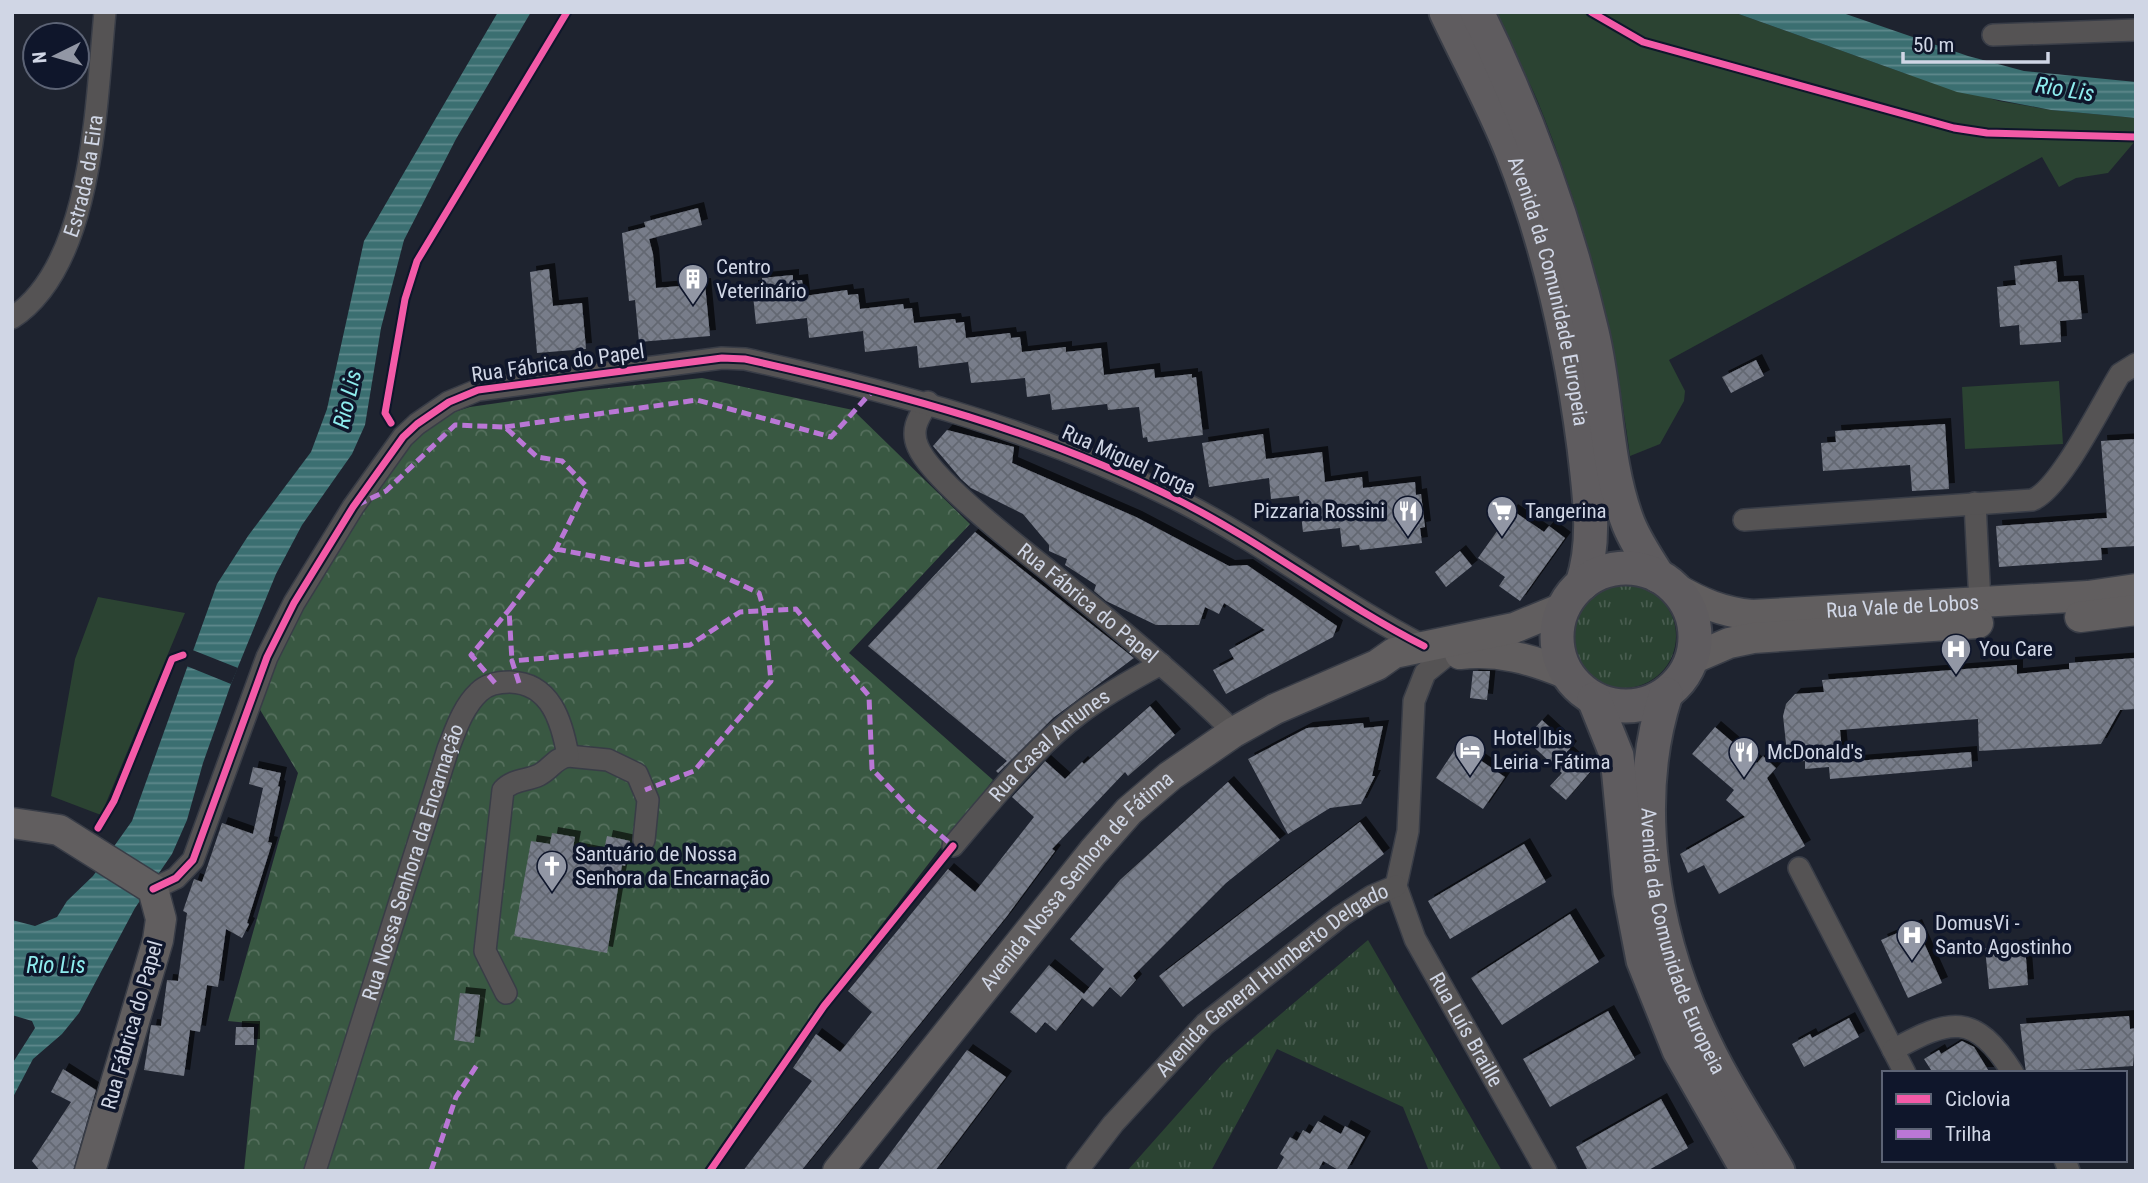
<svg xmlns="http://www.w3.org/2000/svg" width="2148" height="1183" font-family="'Roboto Condensed',sans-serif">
	<defs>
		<pattern id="grass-tufts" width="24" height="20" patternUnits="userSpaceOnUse" patternTransform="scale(1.75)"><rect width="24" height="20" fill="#2b4332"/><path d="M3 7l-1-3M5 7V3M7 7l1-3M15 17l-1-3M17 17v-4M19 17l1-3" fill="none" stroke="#495d50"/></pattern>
		<pattern id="forest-crowns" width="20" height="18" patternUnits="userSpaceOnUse" patternTransform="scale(1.75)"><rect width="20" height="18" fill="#395842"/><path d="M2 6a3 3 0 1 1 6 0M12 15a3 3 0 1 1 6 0" fill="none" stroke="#556f5d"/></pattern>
		<pattern id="water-rules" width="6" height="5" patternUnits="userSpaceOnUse" patternTransform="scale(1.75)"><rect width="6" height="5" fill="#3b6f71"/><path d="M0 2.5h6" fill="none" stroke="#5f898c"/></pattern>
		<pattern id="building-cross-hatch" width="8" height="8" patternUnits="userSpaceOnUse" patternTransform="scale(1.75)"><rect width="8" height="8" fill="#787d8a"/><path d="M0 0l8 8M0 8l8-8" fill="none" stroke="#646872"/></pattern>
		<filter id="shadow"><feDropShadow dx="6" dy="-6" stdDeviation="0" flood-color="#0009"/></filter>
	</defs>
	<rect width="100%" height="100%" fill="#1e232f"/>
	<path fill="url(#grass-tufts)" d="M1572 636a52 52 0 1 1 104 0a52 52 0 1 1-104 0Z
		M1368,940l134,231h-73l-26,-64 -126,-58 -66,122h-84l95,-107z"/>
	<path fill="url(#forest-crowns)" d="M702,378l151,32 117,114 -121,129 144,127 -181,235 -109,156h-459l15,-147 -31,-3 70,-248 -42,-70 50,-99 53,-93 56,-76 36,-22 19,-6 110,-16z"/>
	<path fill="#2b4332" d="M1491,12h242l171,61 95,28 52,9 85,8v22l-28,33 -32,5 -17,9 -17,-30 -373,203 16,31 -1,10 -24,43 -30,12c-16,-122 -46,-240 -92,-354 -13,-31 -31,-60 -47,-90z
		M2059,381l4,63 -98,5 -3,-62z
		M98,597l87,16 -84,202 -50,-19 24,-137z"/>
	<path fill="url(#water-rules)" d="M498,12h33l-75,127 -52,101 -23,88 -16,97 -13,29 -50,71 -26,49 -45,110 -28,79 -16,57 -15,34 -37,54 -56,105 -17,21 -29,25 -21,40v-35l23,-36 -3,-7 -20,-6v-95l23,6 22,-9 10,-16 26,-25 39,-55 85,-237 31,-48 63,-84 16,-43 37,-168z
		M1733,12h107l128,44 56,15 112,11v36l-85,-8 -94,-18z"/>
	<path fill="#1e232f" d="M190,649l48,19 -7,16 -47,-19z"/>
	<path fill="url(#building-cross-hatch)" filter="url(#shadow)" d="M698,208l4,17 -53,14 -5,-17z
		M646,227l7,27 3,34 49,-4 5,52 -71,6 -4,-42 -6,1 -7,-68z
		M2056,261l2,21 20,-1 4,38 -22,2 1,21 -41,3 -1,-20 -19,2 -3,-40 19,-2 -2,-19z
		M549,269l4,37 29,-3 4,46 -49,4 -7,-81z
		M793,275v6l9,-1 2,16 43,-6 1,5 10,-1 2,15 43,-5 1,5 8,-1 2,15 41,-4 1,4 8,-1 2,16 44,-5 1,5 9,-1 2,15 44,-5v5l35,-4 3,27 50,-6 1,9 37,-4v4l4,-1 7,58 -55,7 -1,-5 -4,1 -4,-31 -31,3 -1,-6 -55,6 -2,-16 -23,3 -2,-19 -54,5 -3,-21 -49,6 -2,-22 -52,6 -2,-21 -54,7 -2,-20 -51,6 -4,-38 10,-1v-7z
		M1756,360l8,16 -33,17 -9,-16z
		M1945,424l4,65 -37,2 -2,-26 -87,6 -2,-28 15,-1 -1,-11z
		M947,430l67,17 -2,16 124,54 93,49 18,-1 90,61 -4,11 -107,57 -13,-24 21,-11 -5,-9 36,-20 -41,-27 -5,11 -14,-7 -6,18h-43l-50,-24 -12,-10 2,-6 -31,-20 2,-6 -18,-8v-6l-26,-31 -52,-26 -10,-9 -28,-33z
		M1263,434l3,25 56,-7 3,30 37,-5 1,11 52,-6 1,13 5,-1 4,33 -5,1 2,15 -62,7 -1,-5 -17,2 -2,-19 -37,4 -4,-36 -28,3 -2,-21 -60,9 -7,-44z
		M2136,439v107l-35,2 1,12 -103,7 -3,-41 111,-8 -6,-77z
		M1512,510l32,22 5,-6 16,12 -45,63 -21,-15 6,-9 -27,-19z
		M975,532l159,126 -81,60 -55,55 -2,-2 11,-10 -139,-115z
		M1460,551l12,15 -26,21 -11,-15z
		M2136,658v51l-16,1 -19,34 -122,7 -1,-32 -138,11 3,32 128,-10 1,15 -142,12 -1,-12 -24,2v-8l-17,1 -5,-46 3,-12 9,-10 29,-2 -2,-12 195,-15v9l52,-5v-6z
		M1473,671h17l-3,29 -17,-2z
		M1150,706l25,29 -47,41 -3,-4 -73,77 3,2 -48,65 -206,255h-58l69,-90 -19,-13 23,-34 24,18 32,-40 -24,-21 100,-122 27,23 59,-75 -22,-20 26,-28 7,-8 20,18 17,-17 2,2z
		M1542,720l29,27 -4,5 23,20 -24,28 -16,-14 12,-13 -37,-34z
		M1363,723l1,5 19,-2 -11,50h3l-14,28 -31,4 -42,26 -40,-75 59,-31z
		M1715,727l42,36 6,-7 13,12 -9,10 38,68 -86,48 -15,-29 -16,8 -8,-19 65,-37 -19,-17 8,-10 -42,-36z
		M1458,745l47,32 -22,32 -47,-31z
		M253,767l28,6 -3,13 2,1 -12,55 4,1 -25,80 2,1 -7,14 -16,-9 -8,58 -11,-2 -7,47 -10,-2 -6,46 -40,-6 7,-45 10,1 6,-46 11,1 9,-68 -4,-2 11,-32 8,3 20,-59 31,11 10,-46 -14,-4z
		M1228,782l52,58 -54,43 -93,93 3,4 -15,17 -11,-10 -17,20 -11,-9 -26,33 -11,-9 -9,11 -26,-21 39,-47 35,29 20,-25 -34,-30 50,-59z
		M1360,822l24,32 -201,153 -24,-31z
		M552,833l23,4 -2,11 30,6 4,-18 23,5 -5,25 -3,-1 -15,88 -93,-17 17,-95 19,3z
		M1524,844l22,38 -96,57 -22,-38z
		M1570,914l29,48 -97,63 -31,-47z
		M1916,925l26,58 -34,15 -27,-58z
		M2025,945l3,40 -39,4 -4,-41z
		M460,993l20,2 -6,48 -20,-3z
		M1608,1011l27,48 -85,48 -27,-48z
		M2129,1016l1,13 6,-1 -3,38 -107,7 -6,-49z
		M1849,1018l10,19 -55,30 -12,-23 18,-10 2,4z
		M236,1027h18v18h-19z
		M1962,1041l12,6 16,26h-57l-9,-14 15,-9 2,4z
		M967,1050l39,27 -71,94h-58z
		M63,1069l33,21 -23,81h-33l-8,-10 39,-59 -20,-10z
		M1661,1099l27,49 -41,23h-59l-12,-24z
		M1318,1121l23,13 4,-8 20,11 -19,34h-6l-17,-10 -5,10h-42l8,-14 -4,-3 10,-17 7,4 6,-11 7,4z"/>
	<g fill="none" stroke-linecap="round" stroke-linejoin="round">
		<g stroke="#393d47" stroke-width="24">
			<g id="street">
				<path d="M1993,35l143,-5"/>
				<path id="s1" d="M12,318c82,-53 84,-217 93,-306"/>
				<path id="s2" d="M928,402c-9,15 -18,27 -10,45 14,33 100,99 131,124 63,52 127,103 185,161"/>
				<path d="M1975,503l5,100"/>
				<path d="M1744,520l288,-20c28,-10 70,-97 88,-126l16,-10"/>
				<path id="s3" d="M1446,656l-21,17 -11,28 -6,130 -12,55 19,53 131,232"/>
				<path d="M568,756l40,4 29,14 11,26 -4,40"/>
				<path id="s4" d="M953,846c39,-46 78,-95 126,-132 25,-19 54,-35 82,-50"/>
				<path d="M1799,868l106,205"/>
				<path d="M153,889l23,-11 17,-18 74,-203 27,-54 59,-96 50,-70 14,-13 32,-22 29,-12 244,-32 23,1c153,34 297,72 437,143 84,43 158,101 242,144"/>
				<path d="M1893,1050c57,-31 81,-39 120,23"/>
				<path d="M2065,1160l4,11"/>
				<path id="s5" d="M315,1171l133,-422c8,-20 15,-42 31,-57 8,-8 20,-10 31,-10 41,1 52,40 58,74 -13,2 -17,13 -29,19 -12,6 -26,4 -36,15l-18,161 21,42"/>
				<path id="s6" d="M1077,1171l36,-47 92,-100 136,-108 31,-20 24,-10"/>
			</g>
		</g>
		<g stroke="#393d47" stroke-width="33">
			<g id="secondary">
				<path id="s7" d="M1675,588c26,15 47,24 77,27l336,-19 48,-7"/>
				<path d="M2080,617l56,-7"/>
				<path d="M1460,654c39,-4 71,5 107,20"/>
				<path d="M1692,659l37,-16 24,-5 225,-15"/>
				<path d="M12,823l47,7 94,59 8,30 -3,21 -68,231"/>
				<path id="s8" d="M838,1171l255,-319 36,-41 41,-35 64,-44 41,-23 102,-44 17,-12 120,-25 51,-21"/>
			</g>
		</g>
		<g stroke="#393d47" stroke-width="37">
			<g id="primary">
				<path id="s9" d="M1446,12c22,47 47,92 66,140 37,94 59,195 72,295 5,45 13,93 -2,137"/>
				<path d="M1477,12c50,102 89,209 115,320 15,62 13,129 35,188 7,20 20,38 31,56"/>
				<circle cx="1626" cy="637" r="69"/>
				<path id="s10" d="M1666,694c-35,106 -14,237 33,337 22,49 52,94 79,140"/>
				<path d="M1594,699l23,57 13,136 13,68 36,90 69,121"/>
			</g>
		</g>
		<use href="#street" stroke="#555354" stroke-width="21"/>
		<use href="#secondary" stroke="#615e5f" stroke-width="30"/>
		<use href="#primary" stroke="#5f5c5f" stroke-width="33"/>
		<path stroke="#ba77d6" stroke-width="5" stroke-dasharray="10 5" stroke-linecap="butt" d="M505,427l192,-27 134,37 44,-49
			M357,505l29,-14 69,-66 50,2 32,30 25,4 25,26 -31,62 -47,61 3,51
			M556,549l83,16 51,-4 69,32 5,17 7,71 -77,90 -49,19
			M495,683l-24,-28 38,-45
			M519,683l-7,-22 178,-16 50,-33 56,-3 73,87 3,73 40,42 41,35
			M431,1171l25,-74 23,-35"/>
		<g stroke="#0f162b" stroke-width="11">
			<path id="cycleway" d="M1591,12l52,30 311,86 33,5 149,4
				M391,423l-6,-10 20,-114 12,-38 150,-249
				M98,828l16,-27 58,-142 11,-4
				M153,889l23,-11 17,-18 74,-203 27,-54 59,-96 50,-70 14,-13 32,-22 29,-12 244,-32 23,1c153,34 297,72 437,143 84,43 158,101 242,144
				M710,1171l114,-165 129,-160"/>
		</g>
		<use href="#cycleway" stroke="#f35aa7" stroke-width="7"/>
	</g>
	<defs>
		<g id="building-pin" transform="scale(1.575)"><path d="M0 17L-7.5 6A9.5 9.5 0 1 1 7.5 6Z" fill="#9297a5" stroke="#0f162b"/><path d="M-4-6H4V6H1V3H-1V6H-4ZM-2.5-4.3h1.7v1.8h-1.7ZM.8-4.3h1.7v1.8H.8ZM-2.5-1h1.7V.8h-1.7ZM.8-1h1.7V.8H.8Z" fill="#fff"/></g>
		<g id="restaurant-pin" transform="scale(1.575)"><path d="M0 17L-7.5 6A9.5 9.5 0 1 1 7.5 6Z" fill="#9297a5" stroke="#0f162b"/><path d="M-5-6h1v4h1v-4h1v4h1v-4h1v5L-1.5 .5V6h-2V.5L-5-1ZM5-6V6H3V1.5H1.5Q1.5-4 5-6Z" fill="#fff"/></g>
		<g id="supermarket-pin" transform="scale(1.575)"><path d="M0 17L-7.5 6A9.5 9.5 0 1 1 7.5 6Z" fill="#9297a5" stroke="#0f162b"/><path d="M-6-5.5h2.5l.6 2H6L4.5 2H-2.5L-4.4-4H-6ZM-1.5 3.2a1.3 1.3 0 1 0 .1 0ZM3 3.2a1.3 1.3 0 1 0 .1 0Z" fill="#fff"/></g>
		<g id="hospital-pin" transform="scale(1.575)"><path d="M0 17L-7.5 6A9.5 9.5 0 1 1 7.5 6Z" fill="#9297a5" stroke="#0f162b"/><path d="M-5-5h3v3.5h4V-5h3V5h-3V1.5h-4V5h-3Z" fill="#fff"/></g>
		<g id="hotel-pin" transform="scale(1.575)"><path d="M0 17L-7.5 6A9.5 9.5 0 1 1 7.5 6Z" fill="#9297a5" stroke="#0f162b"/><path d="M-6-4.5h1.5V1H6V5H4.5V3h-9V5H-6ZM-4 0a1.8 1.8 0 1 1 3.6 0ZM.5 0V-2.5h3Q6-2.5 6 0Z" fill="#fff"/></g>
		<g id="church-pin" transform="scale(1.575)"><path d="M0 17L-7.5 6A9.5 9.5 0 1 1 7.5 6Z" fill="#9297a5" stroke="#0f162b"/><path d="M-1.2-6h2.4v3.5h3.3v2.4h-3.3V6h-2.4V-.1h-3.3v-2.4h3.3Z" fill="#fff"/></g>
	</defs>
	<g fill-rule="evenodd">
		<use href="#building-pin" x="693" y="279"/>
		<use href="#restaurant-pin" x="1408" y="511"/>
		<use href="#supermarket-pin" x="1502" y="511"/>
		<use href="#hospital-pin" x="1956" y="649"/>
		<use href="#hotel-pin" x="1470" y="750"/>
		<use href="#restaurant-pin" x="1744" y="752"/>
		<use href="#church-pin" x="552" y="866"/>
		<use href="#hospital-pin" x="1912" y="935"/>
	</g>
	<g text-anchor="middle" stroke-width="7" stroke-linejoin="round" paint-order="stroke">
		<g font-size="21" fill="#d0d6e5" stroke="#0f162b">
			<text dy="7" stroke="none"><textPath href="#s1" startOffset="164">Estrada da Eira</textPath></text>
			<text dy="7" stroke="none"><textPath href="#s9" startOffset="299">Avenida da Comunidade Europeia</textPath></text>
			<text transform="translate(558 363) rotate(-8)" y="7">Rua Fábrica do Papel</text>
			<text transform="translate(1129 460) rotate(24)" y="7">Rua Miguel Torga</text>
			<text dy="7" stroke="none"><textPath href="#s2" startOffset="280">Rua Fábrica do Papel</textPath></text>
			<text dy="7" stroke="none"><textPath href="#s7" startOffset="233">Rua Vale de Lobos</textPath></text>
			<text dy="7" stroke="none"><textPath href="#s4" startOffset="140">Rua Casal Antunes</textPath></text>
			<text dy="7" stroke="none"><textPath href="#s5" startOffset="324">Rua Nossa Senhora da Encarnação</textPath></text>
			<text dy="7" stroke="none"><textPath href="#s8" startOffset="376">Avenida Nossa Senhora de Fátima</textPath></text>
			<text dy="7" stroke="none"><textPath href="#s10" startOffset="254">Avenida da Comunidade Europeia</textPath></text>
			<text dy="7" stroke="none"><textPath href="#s6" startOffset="275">Avenida General Humberto Delgado</textPath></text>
			<text transform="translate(132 1025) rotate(-74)" y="7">Rua Fábrica do Papel</text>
			<text dy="7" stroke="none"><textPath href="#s3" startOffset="404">Rua Luís Braille</textPath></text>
		</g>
		<g font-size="21" fill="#d0d6e5" stroke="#0f162b" text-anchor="start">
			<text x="716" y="274">Centro<tspan x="716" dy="24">Veterinário</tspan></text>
			<text x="1385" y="518" text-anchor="end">Pizzaria Rossini</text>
			<text x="1525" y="518">Tangerina</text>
			<text x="1979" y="656">You Care</text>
			<text x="1493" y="745">Hotel Ibis<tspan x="1493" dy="24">Leiria - Fátima</tspan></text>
			<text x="1767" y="759">McDonald's</text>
			<text x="575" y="861">Santuário de Nossa<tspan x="575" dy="24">Senhora da Encarnação</tspan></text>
			<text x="1935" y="930">DomusVi -<tspan x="1935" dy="24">Santo Agostinho</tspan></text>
		</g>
		<g font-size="23" font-style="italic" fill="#8eecee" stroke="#0f162b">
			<text transform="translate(2065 89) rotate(9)" y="8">Rio Lis</text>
			<text transform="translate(347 399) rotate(-77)" y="8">Rio Lis</text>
			<text x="56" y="973">Rio Lis</text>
		</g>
	</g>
	<rect width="2148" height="1183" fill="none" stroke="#d0d6e5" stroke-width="28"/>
	<rect x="1882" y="1071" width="245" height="91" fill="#0f162b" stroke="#5c6375" stroke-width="2"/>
	<rect x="1896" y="1094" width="35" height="10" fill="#f35aa7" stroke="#5c6375" stroke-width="2"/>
	<text x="1945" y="1106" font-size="21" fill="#d0d6e5">Ciclovia</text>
	<rect x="1896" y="1129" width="35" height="10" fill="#ba77d6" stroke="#5c6375" stroke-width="2"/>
	<text x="1945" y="1141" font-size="21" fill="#d0d6e5">Trilha</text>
	<g transform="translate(56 56) rotate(265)"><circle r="33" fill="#0f162b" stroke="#5c6375" stroke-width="2"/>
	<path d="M0-5L12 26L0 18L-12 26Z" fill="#9297a5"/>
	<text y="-10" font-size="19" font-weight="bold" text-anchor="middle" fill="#d0d6e5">N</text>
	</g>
	<path d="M1903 52v10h145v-10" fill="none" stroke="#d0d6e5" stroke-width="3.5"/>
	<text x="1913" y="52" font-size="21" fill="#d0d6e5" stroke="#0f162b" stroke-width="5" paint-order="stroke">50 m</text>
</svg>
